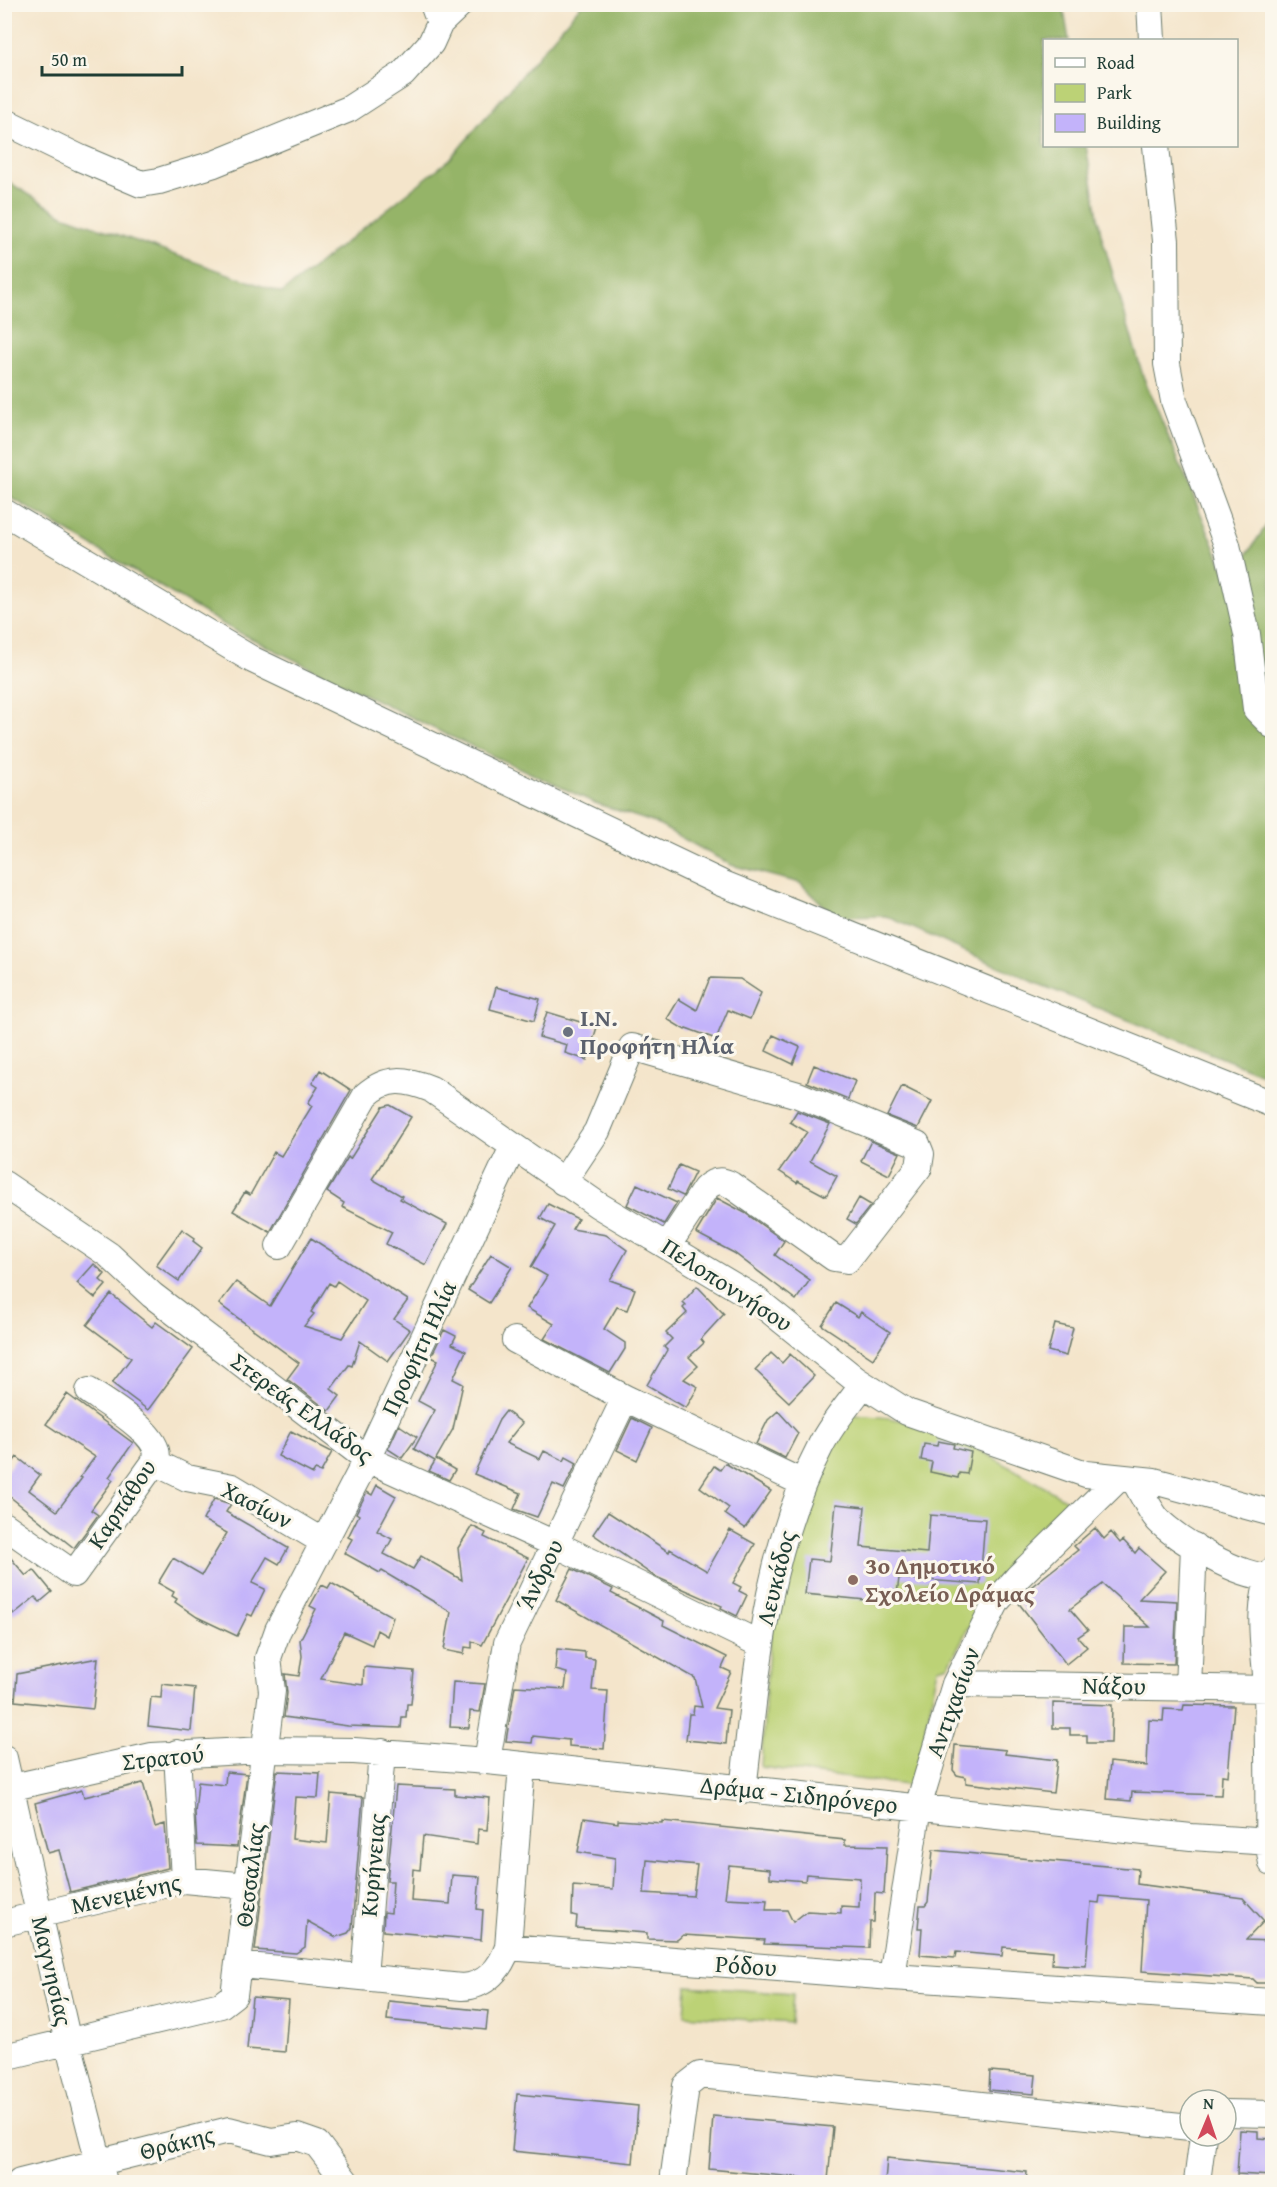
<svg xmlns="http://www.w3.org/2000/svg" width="1277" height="2187" font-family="'Gentium Book Plus',serif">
	<rect width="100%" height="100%" fill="#fbf7ec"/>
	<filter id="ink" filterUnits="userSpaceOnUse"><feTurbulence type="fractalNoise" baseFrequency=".0167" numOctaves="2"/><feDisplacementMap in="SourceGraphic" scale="12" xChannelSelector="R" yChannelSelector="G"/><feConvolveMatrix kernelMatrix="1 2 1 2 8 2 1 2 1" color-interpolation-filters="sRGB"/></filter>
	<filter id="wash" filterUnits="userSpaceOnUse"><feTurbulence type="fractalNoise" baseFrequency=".008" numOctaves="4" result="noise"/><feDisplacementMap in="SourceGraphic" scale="24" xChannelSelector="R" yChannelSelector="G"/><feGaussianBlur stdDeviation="1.35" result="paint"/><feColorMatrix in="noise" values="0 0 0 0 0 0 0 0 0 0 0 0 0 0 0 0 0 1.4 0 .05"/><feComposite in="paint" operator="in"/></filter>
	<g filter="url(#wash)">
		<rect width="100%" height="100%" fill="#f4e5cb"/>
		<path fill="#bcd276" stroke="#6e8855" stroke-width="1.5" d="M852,1415c14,1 28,1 42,4 64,12 123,53 179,85l-74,73 -30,49 -20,39 -11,3 -24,118 -153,-19c4,-53 5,-107 13,-159 9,-63 43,-141 78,-193z
			M687,1986l106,8 -2,29 -106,-8z"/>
		<path fill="#95b467" stroke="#5a784e" stroke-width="1.5" d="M581,5h482l6,35h-25v106h42l15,88 42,142 86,205 43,-64v561l-236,-95 -150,-67 -50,1 -36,-34 -69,-18 -76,-42 -60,-20 -158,-73 -209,-103 -223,-133v-314l58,35 219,78 168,-134z"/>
		<g id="blocks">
			<path fill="#c3b3fa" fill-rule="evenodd" d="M710,978l30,1 21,14 -11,26 -22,-9 -12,29 -30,-11 -1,2 -18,-11 12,-20 18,11z
				M496,987l44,12 -6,22 -44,-12z
				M547,1012l50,15 -10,33 -22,-7 2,-8 -28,-8z
				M773,1035l27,12 -7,17 -27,-13z
				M814,1065l41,16 -7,18 -41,-17z
				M320,1070l31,20 -81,142 -37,-21 12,-19 5,3 24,-43 7,4 31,-50 -4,-3 10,-16 -6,-4z
				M902,1086l30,15 -14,27 -31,-12z
				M390,1105l21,12 -39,62 30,17 -2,3 47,25 -21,41 -40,-21 6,-12 -50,-25 2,-4 -17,-11 21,-35 2,2 33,-52z
				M797,1111l33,13 -20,37 27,15 -11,20 -28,-15 -1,2 -18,-12 28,-39 -17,-10z
				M871,1141l29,12 -11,22 -28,-14z
				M679,1165l16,7 -12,24 -15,-7z
				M637,1184l40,19 -13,21 -37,-19z
				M717,1198l28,15 39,28 -9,14 35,25 -14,20 -62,-47 -38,-20z
				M859,1198l12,7 -15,19 -9,-5z
				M548,1204l30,15 -6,10 34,6 21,15 -17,30 25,9 -8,21 -10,-3 -13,22 21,14v6l-15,24 -66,-34 10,-15 -27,-16 20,-32 -16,-9 24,-41 -15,-8z
				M182,1229l13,9 -2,3 9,7 -23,33 -23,-16z
				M311,1238l97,62 -14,19 16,11 -22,31 -28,-20 -8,25 -3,-1 -18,24 9,7 -11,15 -42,-32 12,-16 -80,-59 17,-22 34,24zM337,1281l29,20 -24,37 -38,-12 10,-12 -3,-2 18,-29 5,3z
				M491,1254l21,13 -23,36 -21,-13z
				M94,1264l11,10 -5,6 6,5 -11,13 -18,-15z
				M697,1286l27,28 -23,25 3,4 -15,14 9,9 -14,13 14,8 -12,21 -39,-23 20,-35 -3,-3 8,-8 -6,-6 21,-20 -4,-5 3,-3 -3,-3z
				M111,1294l41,33 4,-5 37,27 -45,61 -36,-27 19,-25 -44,-33z
				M836,1303l22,14 3,-5 29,20 -17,27 -51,-34z
				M1055,1324l18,4 -7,28 -18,-5z
				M444,1330l12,6 -4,8 14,7 -13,28 10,5 -10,45 -17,30 19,11 -6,10 -20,-9 6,-10 -21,-12 21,-39 -17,-9 20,-41 -7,-3z
				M771,1353l11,10 8,-9 24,22 -25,26 -34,-32z
				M67,1394l66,49 -24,34 4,3 -22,30 7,5 -24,33 -70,-56v-18l13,-17 23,18 -11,15 28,21 25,-33 -2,-1 15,-20 -49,-33z
				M506,1411l16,12 -16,20 34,16 4,-8 20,10 2,-4 11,6 -13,26 -11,-5 -16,33 -23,-8 7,-16 -47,-19 25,-54z
				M778,1411l20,22 -13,25 -29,-14 12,-24z
				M632,1418l20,10 -15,32 -20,-10z
				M399,1425l18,12 -15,21 -14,-9z
				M291,1431l41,21 -11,20 -6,-2 -2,4 -35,-18z
				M938,1441l16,3 -1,4 18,4 -4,22 -8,-1 -1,5 -28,-6 2,-10 -11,-2 3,-16 13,2z
				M725,1463l46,28 -26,37 -20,-14 4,-6 -29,-21 14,-21 6,4z
				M377,1485l19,11 -19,35 15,8 -8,15 29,15 8,-13 41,24 -4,-32 14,-22 14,7 -2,4 44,21 -46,87 -10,-4v7l-7,-1 -1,7 -20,-4 7,-38 -69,-41 -2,2 -36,-20 8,-14 -4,-2 11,-22 -3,-2 11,-21 5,3z
				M214,1499l17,5 -5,8 62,36 -9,16 -12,-7 -15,26 13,6 -13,27 -4,-2 -11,22 -40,-19 -22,-15 2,-3 -5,-3 2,-4 -16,-9 15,-25 29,17 25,-42 -24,-13z
				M836,1504l29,3 -4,40 66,6 3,-38 55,4 -5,65 -81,-6 -3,25 -91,-9 4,-35 21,2z
				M608,1512l61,40 1,-3 37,22 23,-41 25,14 -22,39 8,4 -2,4 8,4 -10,21 -16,-8 1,-2 -68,-30 -61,-42z
				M1095,1528l9,11 7,-7 9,11 3,-3 12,13 4,-5 26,23 -26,28 38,2 -3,63 -50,-1 1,-36h25l-47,-43 -33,25 18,21 -10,7 9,10 -21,17 -49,-63 10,-11 51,-40 -4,-4z
				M4,1550l22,26 8,-6 18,22 -12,10 -5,-5 -21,17 -10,-12v-4l7,-5 -7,-8z
				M572,1569l41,20 -2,4 53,28 -1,4 64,32 -5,11 9,4 -17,36 15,2 -3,34 -40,-4 3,-26h4l1,-8 8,1 -7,-29 -139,-78z
				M331,1583l62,34 -6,19 -10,-6 -5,15 -28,-13 -23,47 42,6 1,-18 50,4 -3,33h-4l-1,13h-4l-1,11 -53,-2 -64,-9 3,-24 -2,-19 14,2 3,-20 -2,-16 16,-31 -6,-3 12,-21 6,3z
				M557,1649l28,3v6l10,1 -3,31 16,1 -4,58 -35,-3v-6l-36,-4 -1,7 -26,-2 9,-55 50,3 2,-16 -12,-3z
				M98,1658l-5,51 -78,-8 2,-27z
				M453,1682l32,2 -5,28 -10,-1 -1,17 -19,-1z
				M162,1684l33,4 -4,43 -43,-5 3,-29 10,1z
				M1053,1703l59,2 -1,38h-24v-8h-17v-7h-17z
				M1184,1705l50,1 -6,70 -6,-1 -1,20 -89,-3 -1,9 -24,-2 3,-37 37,4 2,-46 14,1 1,-12 19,1z
				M955,1745l51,5 -1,4 52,6 -4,33 -87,-10v-6l-9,-2 -4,-5z
				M277,1771l43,2 -2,25 -23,-1 -3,42 35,4 4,-49 32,3 -11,131 -4,5 -12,4 -29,-16 -2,26 -9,6 -41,-3z
				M226,1772l21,2 -10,73 -40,-2 -2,-32 3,-31 27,3z
				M143,1783l12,44 10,-3 3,44 -98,24 -11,-42 -11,3 -13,-50 47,-13 2,7z
				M396,1786l59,3v6l35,3 -3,32 -9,-1 -1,15 -54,-8 -3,34 -7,-1 -2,32 39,3 2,-29 28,2 -3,32 6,1 -2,30 -98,-9 1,-19 7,1 2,-32h-6z
				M584,1818l34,5v-3l44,3v-2l183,19v5l42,1 -3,48 -9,-1 -1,29h-4l-1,26 -105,-4 1,-4 -82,-5 -6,5 -30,-1v-6l-71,-5 1,-12 -5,-1 1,-29 40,3 2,-31 -37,-6zM647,1860l50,5 -4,31 -49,-3zM729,1865l41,4v9l35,3 1,-7 54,4 -1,29 -18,-1v7l-34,-2 -14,11 -6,-12h-21l1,-10 -42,-2z
				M933,1850l205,19 -1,15 106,14 21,23 -18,19 26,1v42h-15l-4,-4 -111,-8 4,-71 -46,-4 -1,7 -8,-1 -5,64 -34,-2 1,-13 -50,-4 -1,9 -46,-4 -1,6 -35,-3 2,-27h-4l2,-22h5l3,-4z
				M252,1997l37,3 -4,52 -38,-3z
				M389,2001l99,10 -2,19 -99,-10z
				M990,2071l46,4 -2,19 -45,-4z
				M517,2094l121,12 -5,57 -121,-12z
				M713,2116l120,11 -5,53 -119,-11z
				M1240,2130l18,1v7l14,1v37l-35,-2z
				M887,2158l140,14 -1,10h-141z"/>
		</g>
	</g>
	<g filter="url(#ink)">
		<use href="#blocks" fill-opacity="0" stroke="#6a7869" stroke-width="1.5"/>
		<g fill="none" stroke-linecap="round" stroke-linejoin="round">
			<g stroke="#6a7869" stroke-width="28">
				<path id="minor" d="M1150,4l2,36
					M440,23l20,-19
					M4,121l76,37 61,26 18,-3 55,-17 135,-55 54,-35 28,-31 9,-20 -7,-19
					M1156,146l10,95 1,123 7,37 53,144 20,89 9,75 16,16
					M4,512l249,148 468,223 551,221
					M563,1182l34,-51 35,-84 166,48 119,49 4,10 -2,13 -72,93 -13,-2 -103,-73c-10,-6 -18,-4 -26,4l-37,56
					M4,1184l105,71 43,40 215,164 188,85 205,100
					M279,1246l87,-151c21,-19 40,-16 65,-6l167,116 156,93 101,81 52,33 179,62 68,7 118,32
					M515,1340l110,58 178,85
					M154,1462l33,16 45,9 92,55
					M1134,1480c8,13 14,28 24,40 19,20 87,61 114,56
					M4,1525l70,49 82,-114c8,-24 -50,-57 -67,-69
					M1272,1571c-17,40 -7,76 -5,118 1,51 2,102 1,153l4,21
					M955,1684l317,5
					M1188,1687l6,-141
					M177,1753l7,127
					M4,1758l64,284 36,140
					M487,1761l20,-118 118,-245
					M4,1789l148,-33 111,-6 91,1 133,10 704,76 81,5
					M743,1790c14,-118 22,-238 78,-345 11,-22 28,-41 42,-60
					M4,1923l180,-43 64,6
					M508,1947l384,30 380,25
					M240,1965l222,22c24,-1 39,-19 46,-40l14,-182
					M364,1977l18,-225
					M892,1977l26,-170 37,-123 42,-83 21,-24 100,-98
					M4,2057l217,-52 13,-10 38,-304 -4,-33 10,-28 89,-171 146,-312
					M1226,2113l46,1
					M20,2182l209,-52 42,11 26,-4 20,7 29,38
					M673,2182l13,-96 14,-11 490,52
					M1197,2182l6,-46"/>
			</g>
			<use href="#minor" stroke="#fff" stroke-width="26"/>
		</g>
	</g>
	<circle fill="#6b7280" stroke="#fbf7ec" stroke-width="2" cx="568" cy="1032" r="6"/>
	<circle fill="#8d6e63" stroke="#fbf7ec" stroke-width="2" cx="853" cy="1580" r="6"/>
	<g text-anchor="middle" stroke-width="6" stroke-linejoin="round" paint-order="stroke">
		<g font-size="24" font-weight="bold" fill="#5b616d" stroke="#fbf7ec" text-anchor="start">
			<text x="580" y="1026">Ι.Ν.<tspan x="580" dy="28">Προφήτη Ηλία</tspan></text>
		</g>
		<g font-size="24" fill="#1f3d34" stroke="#fbf7ec">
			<text transform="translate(727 1285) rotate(33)" y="8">Πελοποννήσου</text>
			<text transform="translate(419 1348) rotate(-65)" y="8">Προφήτη Ηλία</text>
			<text transform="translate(302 1408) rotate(36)" y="8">Στερεάς Ελλάδος</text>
			<text transform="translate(122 1504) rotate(-56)" y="8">Καρπάθου</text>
			<text transform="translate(257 1505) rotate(27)" y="8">Χασίων</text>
			<text transform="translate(540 1575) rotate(-64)" y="8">Άνδρου</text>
			<text transform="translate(776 1578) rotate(-76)" y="8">Λευκάδος</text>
			<text transform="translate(1114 1686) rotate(1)" y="8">Νάξου</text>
			<text transform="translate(953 1702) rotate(-70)" y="8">Αντιχασίων</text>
			<text transform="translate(163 1758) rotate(-6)" y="8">Στρατού</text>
			<text transform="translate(799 1795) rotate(6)" y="8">Δράμα - Σιδηρόνερο</text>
			<text transform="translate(373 1865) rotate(-85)" y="8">Κυρήνειας</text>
			<text transform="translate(250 1875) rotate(-83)" y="8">Θεσσαλίας</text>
			<text transform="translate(126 1894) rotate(-13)" y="8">Μενεμένης</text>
			<text transform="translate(746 1966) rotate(4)" y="8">Ρόδου</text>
			<text transform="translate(52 1971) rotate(77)" y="8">Μαγνησίας</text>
			<text transform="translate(177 2143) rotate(-14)" y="8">Θράκης</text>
		</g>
		<g font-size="24" font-weight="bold" fill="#785e54" stroke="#fbf7ec" text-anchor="start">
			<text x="865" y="1574">3ο Δημοτικό<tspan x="865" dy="28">Σχολείο Δράμας</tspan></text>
		</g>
	</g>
	<rect width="1277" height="2187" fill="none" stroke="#fbf7ec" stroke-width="24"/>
	<rect x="1043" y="39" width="195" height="108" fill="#fbf7ec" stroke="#a3ada2" stroke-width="1.5"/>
	<rect x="1055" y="58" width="30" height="9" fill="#ffffff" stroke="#a3ada2" stroke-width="1.5"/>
	<text x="1097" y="69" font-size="18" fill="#1f3d34">Road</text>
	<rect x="1055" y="84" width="30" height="18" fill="#bcd276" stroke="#a3ada2" stroke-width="1.5"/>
	<text x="1097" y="99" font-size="18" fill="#1f3d34">Park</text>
	<rect x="1055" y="114" width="30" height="18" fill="#c3b3fa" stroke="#a3ada2" stroke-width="1.5"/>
	<text x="1097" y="129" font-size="18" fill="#1f3d34">Building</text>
	<g transform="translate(1208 2118) rotate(2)"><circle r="28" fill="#fbf7ec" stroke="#a3ada2" stroke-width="1.5"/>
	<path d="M0-4.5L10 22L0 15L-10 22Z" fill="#d1495b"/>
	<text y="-9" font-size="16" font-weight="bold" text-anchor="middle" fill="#1f3d34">N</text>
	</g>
	<path d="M42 66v9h140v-9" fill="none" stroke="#1f3d34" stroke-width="3"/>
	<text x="51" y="66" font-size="18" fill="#1f3d34" stroke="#fbf7ec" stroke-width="4.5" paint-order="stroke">50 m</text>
</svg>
